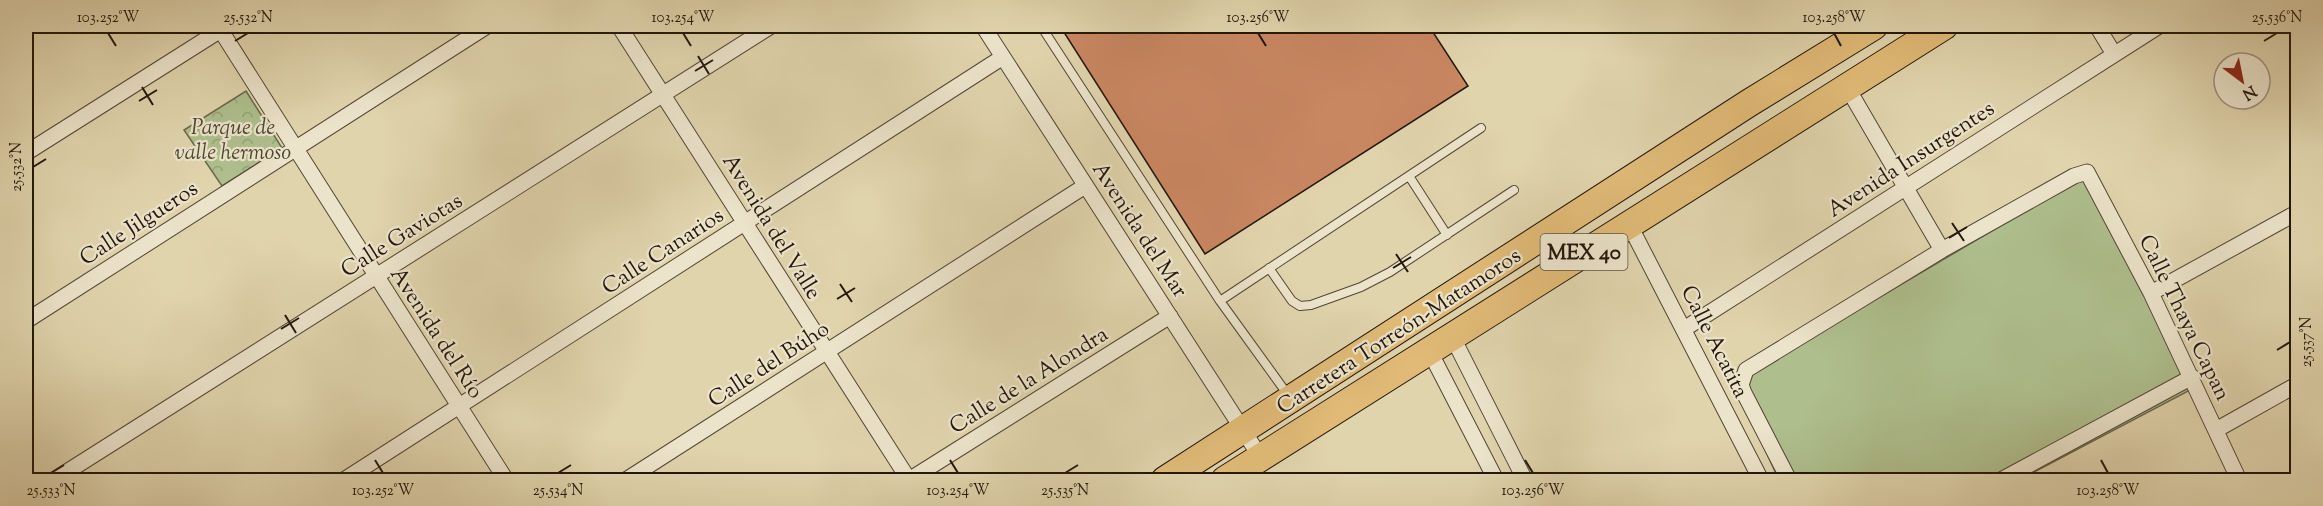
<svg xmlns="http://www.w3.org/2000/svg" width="2323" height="506" font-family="'Sorts Mill Goudy',serif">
	<defs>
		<pattern id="park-crowns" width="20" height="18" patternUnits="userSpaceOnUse" patternTransform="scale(1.5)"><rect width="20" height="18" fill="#aebe8d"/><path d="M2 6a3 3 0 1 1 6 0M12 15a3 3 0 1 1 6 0" fill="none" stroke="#95a378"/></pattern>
	</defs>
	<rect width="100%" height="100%" fill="#e0d4ad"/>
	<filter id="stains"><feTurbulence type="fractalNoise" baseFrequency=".00333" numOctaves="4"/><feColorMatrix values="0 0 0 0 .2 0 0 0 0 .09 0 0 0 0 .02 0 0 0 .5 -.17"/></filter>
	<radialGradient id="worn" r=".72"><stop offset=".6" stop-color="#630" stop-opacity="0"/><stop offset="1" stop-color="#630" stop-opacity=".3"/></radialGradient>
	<path fill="url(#park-crowns)" stroke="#686a4c" stroke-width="1.5" d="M246,91l36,57 -60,38 -38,-56z"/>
	<path fill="#aebe8d" stroke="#686a4c" stroke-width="1.5" d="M2090,173l104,215 -175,92h-240l-45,-97z"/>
	<path fill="#c88661" stroke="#23170b" stroke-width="1.5" d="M1060,26h369l39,60 -263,168z"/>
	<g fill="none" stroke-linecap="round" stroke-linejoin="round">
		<g stroke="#524634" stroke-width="10">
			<path id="lane" d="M1041,26l179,275 68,94
				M1409,176l38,59
				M1269,268l23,33 8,5 11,-1 50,-18 29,-15 124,-82
				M1220,301l261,-173"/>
		</g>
		<g stroke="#524634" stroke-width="17">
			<path id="street" d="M218,26l288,454
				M619,26l290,454
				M983,26l278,432
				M2097,26l17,28
				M1847,87l95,163
				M26,153l201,-127
				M1629,224l132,256
				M2151,293l147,-81
				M26,321l461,-295
				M1684,329l475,-303
				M1452,336l73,144
				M1429,350l67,130
				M2216,430l82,-46
				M54,480l717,-454
				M344,480l659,-423
				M626,480l459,-294
				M909,480l261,-164
				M1789,480l-45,-87 -3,-8 5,-15 196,-120 132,-74 13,-4 64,121 88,187
				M2001,480l191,-103"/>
		</g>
		<g stroke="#23170b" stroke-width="29">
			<path id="highway" d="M1165,480l584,-377 125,-77
				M1225,480l719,-454"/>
		</g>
		<use href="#lane" stroke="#ebe3ca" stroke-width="8"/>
		<use href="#street" stroke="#ebe3ca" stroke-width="15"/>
		<use href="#highway" stroke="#e0ba76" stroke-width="27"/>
	</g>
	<path fill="none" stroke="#23170b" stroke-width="2" d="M108,33l8,13M683,33l8,13M1258,33l8,13M1834,33l7,13M235,41l13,-8M2264,41l13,-8M698,56l11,18M695,71l18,-11M142,87l11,18M139,101l18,-11M33,167l13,-8M1952,223l12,18M1949,238l18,-11M1396,254l12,18M1393,268l18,-11M840,284l12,18M837,299l18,-11M285,315l11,18M281,329l18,-11M2277,350l13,-8M375,460l8,13M950,460l8,13M1525,460l8,13M2101,460l7,13M51,473l13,-8M558,473l13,-8M1065,473l13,-8"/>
	<g text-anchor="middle" stroke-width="4.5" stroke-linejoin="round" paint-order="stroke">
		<rect fill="#ebe3ca" stroke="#5f5444" stroke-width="1.5" x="1540.5" y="234" width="87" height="36" rx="4.5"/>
		<g font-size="21" font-weight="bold" fill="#23170b">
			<text x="1584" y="259">MEX 40</text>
		</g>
		<g font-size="22" font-style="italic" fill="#4d4932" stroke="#ebe3ca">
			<text x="233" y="134">Parque de<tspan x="233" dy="25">valle hermoso</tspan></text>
		</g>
		<g font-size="22" fill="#23170b" stroke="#ebe3ca">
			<text transform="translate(1910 158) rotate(-33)" y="8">Avenida Insurgentes</text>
			<text transform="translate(138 222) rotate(-33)" y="8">Calle Jilgueros</text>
			<text transform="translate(773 226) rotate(58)" y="8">Avenida del Valle</text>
			<text transform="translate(1141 229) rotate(57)" y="8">Avenida del Mar</text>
			<text transform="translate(401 234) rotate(-32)" y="8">Calle Gaviotas</text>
			<text transform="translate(662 250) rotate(-33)" y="8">Calle Canarios</text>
			<text transform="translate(2186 317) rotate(64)" y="8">Calle Thaya Capan</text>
			<text transform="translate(1398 330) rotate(-33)" y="8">Carretera Torreón-Matamoros</text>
			<text transform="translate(438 332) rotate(57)" y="8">Avenida del Río</text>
			<text transform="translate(1716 341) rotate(63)" y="8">Calle Acatita</text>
			<text transform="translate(768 363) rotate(-33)" y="8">Calle del Búho</text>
			<text transform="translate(1028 379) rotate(-32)" y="8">Calle de la Alondra</text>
		</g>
	</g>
	<rect width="2323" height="506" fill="none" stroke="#e0d4ad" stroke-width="66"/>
	<g transform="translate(2242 81) rotate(148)"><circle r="28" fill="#ebe3ca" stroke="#9b917e" stroke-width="1.5"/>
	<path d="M0-4.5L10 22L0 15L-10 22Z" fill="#8f2418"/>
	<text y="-9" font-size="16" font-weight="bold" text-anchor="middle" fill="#23170b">N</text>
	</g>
	<rect x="33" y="33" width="2257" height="440" fill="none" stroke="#23170b" stroke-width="2"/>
	<g font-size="15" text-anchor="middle" fill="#23170b">
		<text x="108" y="22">103.252°W</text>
		<text x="248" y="22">25.532°N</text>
		<text x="683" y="22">103.254°W</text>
		<text x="1258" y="22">103.256°W</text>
		<text x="1834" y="22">103.258°W</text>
		<text x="2277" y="22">25.536°N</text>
		<text transform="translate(16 167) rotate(-90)" y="5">25.532°N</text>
		<text transform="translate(2306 342) rotate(-90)" y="5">25.537°N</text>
		<text x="51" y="495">25.533°N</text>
		<text x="383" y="495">103.252°W</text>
		<text x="558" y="495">25.534°N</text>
		<text x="958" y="495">103.254°W</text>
		<text x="1065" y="495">25.535°N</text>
		<text x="1533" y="495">103.256°W</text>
		<text x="2108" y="495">103.258°W</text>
	</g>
	<rect width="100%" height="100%" filter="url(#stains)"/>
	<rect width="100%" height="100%" fill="url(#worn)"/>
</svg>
